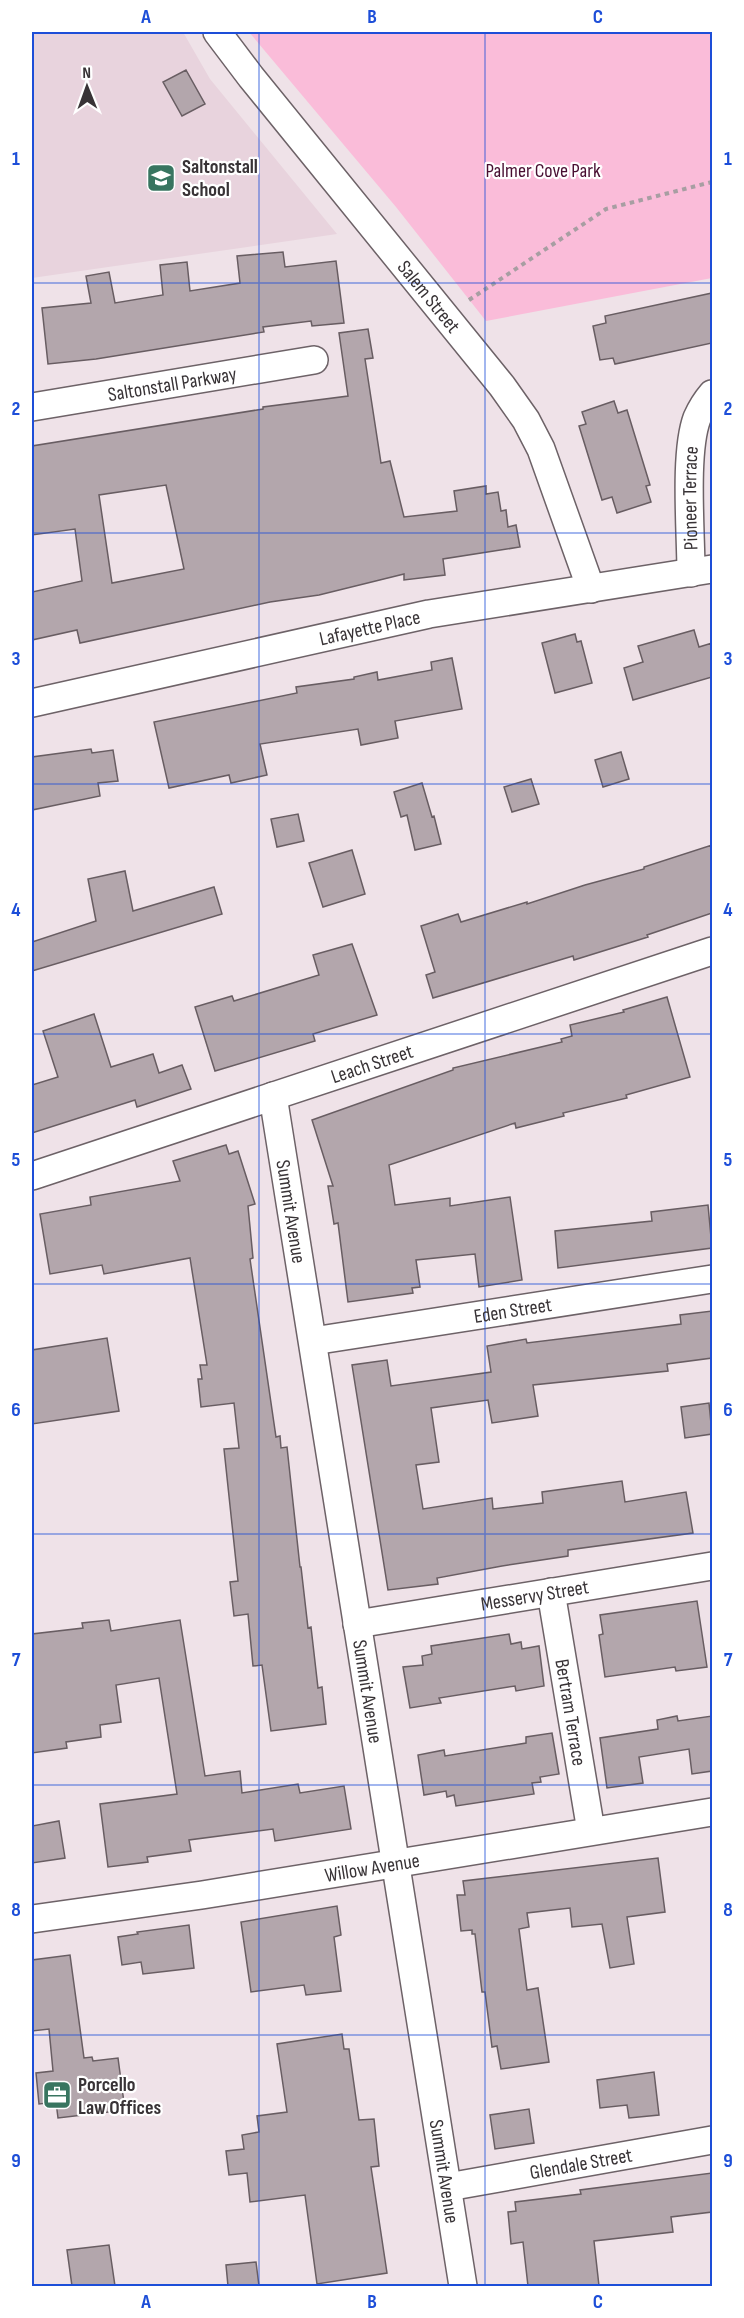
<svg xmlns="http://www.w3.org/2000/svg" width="744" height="2318" font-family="'Sofia Sans Condensed',sans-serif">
	<rect width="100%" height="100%" fill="#efe2e8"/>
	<path fill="#e8d3dd" d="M32,32h151l27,47 127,155 -305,44z"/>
	<path fill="#fabcd9" d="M249,32h463v246l-226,43 -90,-114z"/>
	<path fill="#b3a6ac" stroke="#685d62" stroke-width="1.5" fill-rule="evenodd" d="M186,70l19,34 -23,12 -19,-34z
		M283,252l2,15 51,-6 8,62 -32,3 -1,-5 -48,6 1,5 -168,27 -48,5 -6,-56 49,-5 -5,-27 23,-4 6,31 48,-8 -3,-30 27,-3 3,29 50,-8 -3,-27z
		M712,293v50l-97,21 -2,-6 -13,2 -7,-34 13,-3 -1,-7z
		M368,329l5,29 -8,1 16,104 9,-2 14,56 53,-6 -3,-20 32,-5v8l12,-2 3,19 5,-1 2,17 8,-2 4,22 -77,12 2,16 -41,5v-6l-85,21 -49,7 -190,41 -3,-13 -45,10v-48l50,-11 -7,-52 -43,6v-89l231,-37v-2l85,-11 -9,-63zM166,485l18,84 -72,14 -13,-88z
		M614,401l4,12 9,-3 23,75 -4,1 5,16 -34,11 -5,-16 -10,3 -23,-74 7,-2 -4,-12z
		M694,630l5,17 13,-4v34l-79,23 -9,-32 19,-6 -5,-16z
		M575,634l2,8 4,-1 11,42 -37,10 -13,-50z
		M452,658l10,51 -67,12 3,17 -37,7 -3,-16 -98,15 7,31 -36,8 -2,-8 -60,13 -15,-66 143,-29 -1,-6 58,-8v-2l23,-5 1,8 54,-10 -1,-8z
		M91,749l1,4 21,-3 5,31 -20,2 2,13 -68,14v-53z
		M621,752l8,27 -26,8 -8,-27z
		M531,779l8,25 -27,8 -8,-25z
		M422,783l10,34 2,-1 7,28 -26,6 -8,-35 -6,2 -7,-25z
		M298,814l6,27 -27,6 -6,-28z
		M712,845v68l-65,22 1,2 -74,23 -1,-4 -140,42 -7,-23 9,-3 -14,-46 37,-12 3,8 66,-20v2l58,-19 59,-16v-2z
		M352,850l13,44 -42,13 -14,-44z
		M125,871l8,40 81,-24 8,27 -190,57v-29l64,-21 -8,-42z
		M352,944l25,71 -64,19 2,7 -100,30 -20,-64 37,-11 2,5 85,-26 -6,-20z
		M667,997l23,80 -64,18 1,3 -64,15 1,3 -48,12 -1,-5 -126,42 6,40 55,-7v8l60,-9 12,83 -43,7 -4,-33 -59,6 4,27 -8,1 1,5 -65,9 -10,-79 -4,1 -6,-38h5l-21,-66 141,-50v-2l109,-26 -1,-3 11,-3 -2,-11 54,-13 -1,-2z
		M94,1014l17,53 42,-13 6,19 23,-8 9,24 -54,18 -2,-7 -103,33v-48l26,-8 -15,-46z
		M226,1145l3,9 9,-3 17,53 -7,2 5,52 -3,1 26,178 4,-1 1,12 6,-1 13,120h1l7,61 3,-1 7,61 4,-1 4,37 -55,7 -9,-66 -9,1 -5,-52 -14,2 -4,-34 8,-1 -14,-132 15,-1 -5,-45 -33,4 -3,-28h4l-2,-14h7l-17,-107 -86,16 -2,-9 -52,9 -10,-60 51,-9 -1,-8 90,-16 -7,-20z
		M708,1205l4,43 -154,20 -3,-37 97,-10 -1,-9z
		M712,1311v47l-45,6 1,7 -135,14 5,31 -46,7 -4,-23 -57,8 8,54 -23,3 7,44 69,-11 1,11 50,-6 -1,-11 80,-11 3,21 61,-10 7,41 -125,17v6l-66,10 -65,12 1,6 -50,6 -36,-225 35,-5 4,26 100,-14 -4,-26 39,-7 1,4 154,-19 -1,-9z
		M107,1338l12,73 -87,13v-74z
		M709,1403l3,31 -27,4 -4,-31z
		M697,1601l10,66 -31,4 -1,-4 -70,10 -6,-42 4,-1 -3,-19z
		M109,1620l2,11 69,-11 25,156 35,-5 2,22 56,-9 2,9 44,-7 7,43 -76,12 -2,-12 -84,11 2,11 -44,6 1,5 -40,5 -8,-63 77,-10 -18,-116 -43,7 5,37 -21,3 1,12 -35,5 1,6 -35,5v-119l51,-6 -1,-5z
		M509,1634l2,10 10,-2 1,7 17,-3 5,40 -28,5 -1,-5 -76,12 2,5 -31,5 -7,-41 20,-2 -1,-9 10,-2 -1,-8z
		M677,1716l1,5 34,-5v55l-20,3 -3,-25 -50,8 4,26 -36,5 -7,-50 58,-9 -1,-9z
		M552,1733l7,41 -19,3 1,5 -9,1 2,11 -78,12 -2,-11 -7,2 -1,-6 -22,4 -6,-40 26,-5 1,6 81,-13v-6z
		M59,1821l6,37 -33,5v-37z
		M658,1858l7,54 -38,5 7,47 -24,4 -8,-44 -30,3 -2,-19 -43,5 2,14 -10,2 8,61 11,-2 11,74 -48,7 -4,-23 -5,1 -7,-55h-3l-7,-58h-3v-4l-11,1 -4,-36h8l-2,-14z
		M337,1906l4,29 -7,2 7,54 -35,4 -2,-10 -53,7 -10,-70z
		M189,1925l5,43 -51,6 -2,-12 -19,3 -4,-28 20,-3 -1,-2z
		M70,1955l14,103 8,-1 1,4 25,-3 7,52 -67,8 -2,-16 -17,2 -3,-31 17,-2 -4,-42 -17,2v-71z
		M342,2034l2,15h5l10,71 15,-1 5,47 -8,1 16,106 -70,11 -12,-89 -55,7 -3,-29 -18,2 -3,-24 18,-2 -2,-14 17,-3 -2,-16 30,-4 -10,-68z
		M654,2072l5,43 -30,3 -2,-13 -27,3 -3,-28z
		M529,2109l5,34 -39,6 -5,-34z
		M712,2173v39l-41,5 2,15 -79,9 5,45h-71l-5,-44 -12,2 -3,-32 8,-1 -1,-9 66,-8 -1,-4z
		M109,2245l6,41h-43l-5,-36z
		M256,2262l3,24h-31l-2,-21z"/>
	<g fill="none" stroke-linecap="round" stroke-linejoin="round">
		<g stroke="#6d6267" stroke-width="30">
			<g id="minor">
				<path id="s1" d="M217,32l34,45 251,309 24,34 15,29 50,140"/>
				<path id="s2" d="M32,407l282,-47"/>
				<path id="s3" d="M691,573c0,-41 -7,-120 6,-155 4,-9 9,-17 15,-24"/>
				<path id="s4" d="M32,703l397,-89 283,-45"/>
				<path id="s5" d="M273,1096l190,1190"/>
				<path id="s6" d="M32,1176l680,-225"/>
				<path id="s7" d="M313,1341l399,-62"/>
				<path id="s8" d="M551,1592l40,239"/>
				<path id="s9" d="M357,1624l355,-58"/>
				<path id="s10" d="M32,1919l170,-24 510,-83"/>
				<path id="s11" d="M448,2187l264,-47"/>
			</g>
		</g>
		<path stroke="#a79ea2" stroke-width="4" stroke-dasharray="4.5 4.5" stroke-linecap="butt" d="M469,300l137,-91 106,-27"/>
		<use href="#minor" stroke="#fff" stroke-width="27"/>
	</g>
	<path fill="none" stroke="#1d4ed8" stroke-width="1.5" stroke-opacity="0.55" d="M259,32v2254M485,32v2254M32,283h680M32,533h680M32,784h680M32,1034h680M32,1284h680M32,1534h680M32,1785h680M32,2035h680"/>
	<defs>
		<g id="school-square" transform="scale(1.5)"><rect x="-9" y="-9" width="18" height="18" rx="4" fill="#387560" stroke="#fff"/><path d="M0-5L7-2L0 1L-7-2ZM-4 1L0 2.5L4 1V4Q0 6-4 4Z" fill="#fff"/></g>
		<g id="office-square" transform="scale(1.5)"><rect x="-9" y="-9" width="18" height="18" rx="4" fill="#387560" stroke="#fff"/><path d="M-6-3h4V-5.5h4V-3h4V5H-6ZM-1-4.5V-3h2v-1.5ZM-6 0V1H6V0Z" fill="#fff"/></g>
	</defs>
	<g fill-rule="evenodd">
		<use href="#school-square" x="161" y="178"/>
		<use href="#office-square" x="57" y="2095"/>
	</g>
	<g text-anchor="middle" stroke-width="4.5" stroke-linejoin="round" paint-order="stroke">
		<g font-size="20" font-weight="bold" fill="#383336" stroke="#fff" text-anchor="start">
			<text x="182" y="173">Saltonstall<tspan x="182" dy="23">School</tspan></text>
			<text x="78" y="2091">Porcello<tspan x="78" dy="23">Law Offices</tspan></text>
		</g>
		<g font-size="20" fill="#480e31" stroke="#fff">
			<text x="543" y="177">Palmer Cove Park</text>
		</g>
		<g font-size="20" fill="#383336" stroke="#fff">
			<text dy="7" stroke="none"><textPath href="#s1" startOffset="339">Salem Street</textPath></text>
			<text dy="7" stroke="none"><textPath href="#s2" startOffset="142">Saltonstall Parkway</textPath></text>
			<text dy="7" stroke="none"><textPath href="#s3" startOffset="75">Pioneer Terrace</textPath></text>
			<text dy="7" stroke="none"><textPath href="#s4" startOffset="346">Lafayette Place</textPath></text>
			<text dy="7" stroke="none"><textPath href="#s6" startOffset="358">Leach Street</textPath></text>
			<text dy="7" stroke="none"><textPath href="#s5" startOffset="117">Summit Avenue</textPath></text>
			<text dy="7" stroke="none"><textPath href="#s7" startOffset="202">Eden Street</textPath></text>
			<text dy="7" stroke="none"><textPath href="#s9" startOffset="180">Messervy Street</textPath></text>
			<text dy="7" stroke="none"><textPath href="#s5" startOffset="603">Summit Avenue</textPath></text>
			<text dy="7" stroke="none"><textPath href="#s8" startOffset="122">Bertram Terrace</textPath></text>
			<text dy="7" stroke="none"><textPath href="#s10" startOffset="344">Willow Avenue</textPath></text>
			<text dy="7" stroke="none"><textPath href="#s11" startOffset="135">Glendale Street</textPath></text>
			<text dy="7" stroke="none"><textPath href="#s5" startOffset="1089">Summit Avenue</textPath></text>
		</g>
	</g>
	<rect width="744" height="2318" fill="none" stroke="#ffffff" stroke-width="66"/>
	<g transform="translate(87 87) rotate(359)" stroke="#ffffff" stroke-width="4.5" paint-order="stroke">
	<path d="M0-4.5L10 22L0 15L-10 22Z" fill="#383336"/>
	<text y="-9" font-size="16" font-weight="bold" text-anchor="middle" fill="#383336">N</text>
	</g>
	<rect x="33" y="33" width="678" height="2252" fill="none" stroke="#1d4ed8" stroke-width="2"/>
	<g font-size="20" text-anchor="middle" font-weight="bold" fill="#1d4ed8">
		<text x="146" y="23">A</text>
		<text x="372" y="23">B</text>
		<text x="598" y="23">C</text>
		<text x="16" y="165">1</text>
		<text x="728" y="165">1</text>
		<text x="16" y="415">2</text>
		<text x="728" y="415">2</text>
		<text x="16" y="665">3</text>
		<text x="728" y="665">3</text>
		<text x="16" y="916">4</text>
		<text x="728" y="916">4</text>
		<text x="16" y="1166">5</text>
		<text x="728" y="1166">5</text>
		<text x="16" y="1416">6</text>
		<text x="728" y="1416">6</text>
		<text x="16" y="1666">7</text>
		<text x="728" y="1666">7</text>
		<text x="16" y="1916">8</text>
		<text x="728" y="1916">8</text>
		<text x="16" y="2167">9</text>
		<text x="728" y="2167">9</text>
		<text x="146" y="2308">A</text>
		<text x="372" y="2308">B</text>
		<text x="598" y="2308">C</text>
	</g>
</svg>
